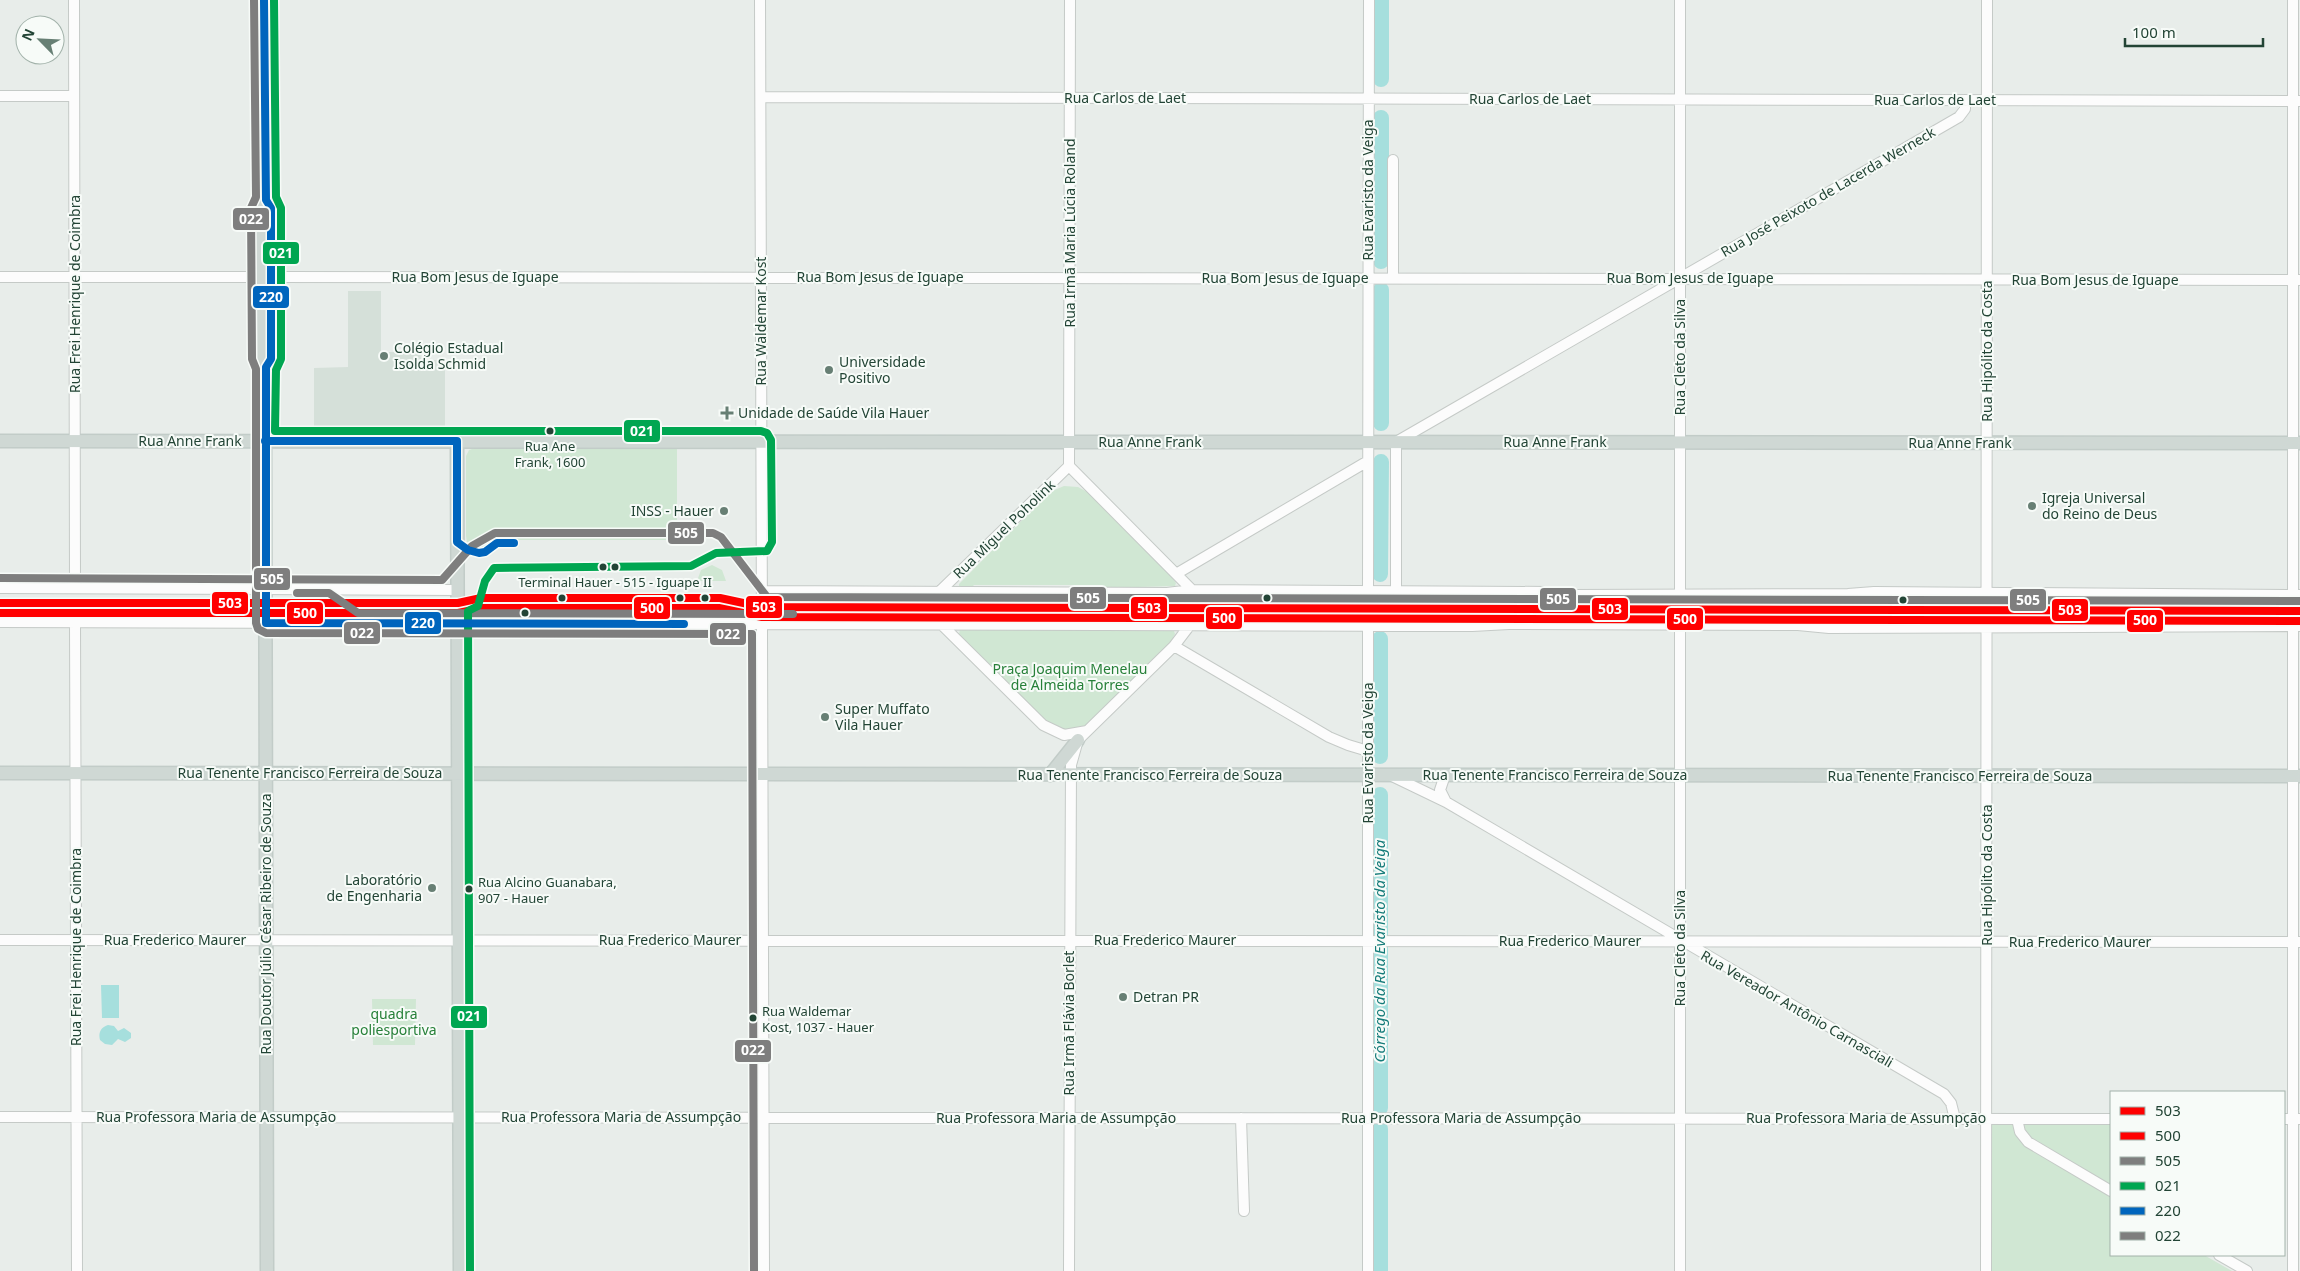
<svg xmlns="http://www.w3.org/2000/svg" width="2300" height="1271" font-family="'Noto Sans',sans-serif">
	<rect width="100%" height="100%" fill="#e8edea"/>
	<path fill="#d5e0d9" d="M348,291h33v61h39l1,8h24v69l-131,-1v-60l34,-1z"/>
	<path fill="#d0e7d3" d="M472,449h205v91h-182l-13,9 -9,-1 -6,-6 -1,-6v-80l3,-6z
		M1064,486l14,1 13,7 80,82 5,7 -1,3 -73,2 -5,-3h-123l-4,4 -11,-2v-3l91,-92z
		M712,565l10,5 4,11h-29l4,-11z
		M960,629l211,1 3,1 1,3 -5,9 -87,86 -16,3 -18,-8 -90,-89z
		M372,999h44l-1,46h-42z
		M1990,1123l121,1v131h93l28,16h-242z"/>
	<path fill="#a6dfdd" d="M101,985h18v33h-17z
		M108,1025l6,1 4,5 6,-3 7,5v5l-6,4 -7,-3 -6,6 -7,-1 -5,-4c-2,-7 1,-13 8,-15z"/>
	<g fill="none" stroke-linecap="round" stroke-linejoin="round">
		<path stroke="#a6dfdd" stroke-width="16" d="M1381,79v-79
			M1381,261v-143
			M1381,423v-133
			M1380,574l1,-112
			M1380,756v-117
			M1380,1108v-313
			M1380,1271v-142"/>
		<g stroke="#c5cac7" stroke-width="12">
			<path id="minor" d="M74,0l1,588
				M760,0l4,1271
				M2293,0v595
				M0,96h74
				M761,97l1539,4
				M0,277h262
				M271,277l2029,3
				M1393,278v-118
				M1069,466l1,-466
				M1176,574l192,-113
				M0,588l458,2
				M762,591l405,2 25,-3 355,2 24,3 277,-1 26,-2 426,3
				M1368,591l1,-591
				M1396,591v-149l563,-325 6,-8v-9
				M939,592l130,-126
				M1680,594v-594
				M0,622l1472,4 37,-2 289,1 31,3 471,-2
				M75,622l2,649
				M942,625l101,100 21,10 23,-4
				M1174,646l155,91 19,8 20,6
				M1390,775l56,27 498,292 7,9 4,16
				M1445,775l-5,15 6,12
				M0,940l2300,2
				M0,1117l2111,2
				M1241,1118l3,93
				M2017,1119l3,13 8,10 83,49
				M2284,1119h16
				M2219,1255l28,16
				M1069,1271l2,-506 7,-25 96,-94 16,-21 2,-35 -123,-124
				M1368,1271v-645
				M1680,1271v-646
				M1986,1271l1,-1271
				M2293,1271v-645"/>
		</g>
		<g stroke="#c2ccc8" stroke-width="15">
			<path id="major" d="M264,0l2,200 -5,8 1,151 4,8
				M266,200l5,8v151l-5,8 -1,74 2,830
				M0,441l2300,2
				M457,441l3,830
				M0,773l2300,3
				M1050,775l28,-35"/>
		</g>
		<use href="#minor" stroke="#fcfcfc" stroke-width="10"/>
		<use href="#major" stroke="#cfd8d4" stroke-width="12"/>
		<g stroke="#f7fbf8" stroke-width="11">
			<path id="bus-1" d="M0,603h458l23,-5h239l42,9 1538,4"/>
		</g>
		<g stroke="#f7fbf8" stroke-width="11">
			<path id="bus-2" d="M0,613h458l24,-5h237l43,9 1538,4"/>
		</g>
		<g stroke="#f7fbf8" stroke-width="11">
			<path id="bus-3" d="M0,578l442,2 30,-34 23,-13h218l8,4 46,60 1533,4
				M297,593h32l29,20 435,1"/>
		</g>
		<g stroke="#f7fbf8" stroke-width="11">
			<path id="bus-4" d="M274,0l2,197 5,11v151l-5,11 -1,61h486l6,2 4,7 1,102 -5,9 -51,2 -25,13 -197,2 -9,13 -7,25 -10,5 2,660"/>
		</g>
		<g stroke="#f7fbf8" stroke-width="11">
			<path id="bus-5" d="M264,0l2,200 5,8v151l-5,8v256l418,1
				M265,441h192v101l11,8 11,3 6,-1 12,-9h17"/>
		</g>
		<g stroke="#f7fbf8" stroke-width="11">
			<path id="bus-6" d="M254,0l2,197 -5,11 1,151 4,10v254l2,6 8,4 486,1 2,637"/>
		</g>
		<use href="#bus-1" stroke="#f00" stroke-width="8"/>
		<use href="#bus-2" stroke="#f00" stroke-width="8"/>
		<use href="#bus-3" stroke="#7e7e7e" stroke-width="8"/>
		<use href="#bus-4" stroke="#00a651" stroke-width="8"/>
		<use href="#bus-5" stroke="#0065bd" stroke-width="8"/>
		<use href="#bus-6" stroke="#7e7e7e" stroke-width="8"/>
	</g>
	<g fill="#677f74" stroke="#f7fbf8" stroke-width="2">
		<circle cx="384" cy="356" r="5"/>
		<circle cx="829" cy="370" r="5"/>
		<path d="M724.5 405.5h5v5h5v5h-5v5h-5v-5h-5v-5h5z"/>
		<circle cx="2032" cy="506" r="5"/>
		<circle cx="724" cy="511" r="5"/>
		<circle cx="825" cy="717" r="5"/>
		<circle cx="432" cy="888" r="5"/>
		<circle cx="1123" cy="997" r="5"/>
	</g>
	<g fill="#224435" stroke="#f7fbf8" stroke-width="2">
		<circle cx="550" cy="431" r="4.5"/>
		<circle cx="603" cy="567" r="4.5"/>
		<circle cx="615" cy="567" r="4.5"/>
		<circle cx="562" cy="598" r="4.5"/>
		<circle cx="680" cy="598" r="4.5"/>
		<circle cx="705" cy="598" r="4.5"/>
		<circle cx="1267" cy="598" r="4.5"/>
		<circle cx="1903" cy="600" r="4.5"/>
		<circle cx="525" cy="613" r="4.5"/>
		<circle cx="469" cy="889" r="4.5"/>
		<circle cx="753" cy="1018" r="4.5"/>
	</g>
	<g text-anchor="middle" stroke-width="4" stroke-linejoin="round" paint-order="stroke">
		<g font-size="13" fill="#224435" stroke="#f7fbf8">
			<text x="550" y="451">Rua Ane<tspan x="550" dy="16">Frank, 1600</tspan></text>
			<text x="615" y="587">Terminal Hauer - 515 - Iguape II</text>
			<text x="478" y="887" text-anchor="start">Rua Alcino Guanabara,<tspan x="478" dy="16">907 - Hauer</tspan></text>
			<text x="762" y="1016" text-anchor="start">Rua Waldemar<tspan x="762" dy="16">Kost, 1037 - Hauer</tspan></text>
		</g>
		<g font-size="14" fill="#224435" stroke="#f7fbf8">
			<text x="1125" y="103">Rua Carlos de Laet</text>
			<text x="1530" y="104">Rua Carlos de Laet</text>
			<text x="1935" y="105">Rua Carlos de Laet</text>
			<text transform="translate(1368 190) rotate(-90)" y="5">Rua Evaristo da Veiga</text>
			<text transform="translate(1828 192) rotate(-30)" y="5">Rua José Peixoto de Lacerda Werneck</text>
			<text transform="translate(1070 233) rotate(-90)" y="5">Rua Irmã Maria Lúcia Roland</text>
			<text x="475" y="282">Rua Bom Jesus de Iguape</text>
			<text x="880" y="282">Rua Bom Jesus de Iguape</text>
			<text x="1285" y="283">Rua Bom Jesus de Iguape</text>
			<text x="1690" y="283">Rua Bom Jesus de Iguape</text>
			<text x="2095" y="285">Rua Bom Jesus de Iguape</text>
			<text transform="translate(75 294) rotate(-90)" y="5">Rua Frei Henrique de Coimbra</text>
			<text transform="translate(761 321) rotate(-90)" y="5">Rua Waldemar Kost</text>
			<text transform="translate(1987 351) rotate(-90)" y="5">Rua Hipólito da Costa</text>
			<text transform="translate(1680 357) rotate(-90)" y="5">Rua Cleto da Silva</text>
			<text x="190" y="446">Rua Anne Frank</text>
			<text x="1150" y="447">Rua Anne Frank</text>
			<text x="1555" y="447">Rua Anne Frank</text>
			<text x="1960" y="448">Rua Anne Frank</text>
			<text transform="translate(1004 529) rotate(-44)" y="5">Rua Miguel Poholink</text>
			<text transform="translate(1368 753) rotate(-90)" y="5">Rua Evaristo da Veiga</text>
			<text x="310" y="778">Rua Tenente Francisco Ferreira de Souza</text>
			<text x="1150" y="780">Rua Tenente Francisco Ferreira de Souza</text>
			<text x="1555" y="780">Rua Tenente Francisco Ferreira de Souza</text>
			<text x="1960" y="781">Rua Tenente Francisco Ferreira de Souza</text>
			<text transform="translate(1987 875) rotate(-90)" y="5">Rua Hipólito da Costa</text>
			<text transform="translate(266 924) rotate(-90)" y="5">Rua Doutor Júlio César Ribeiro de Souza</text>
			<text x="175" y="945">Rua Frederico Maurer</text>
			<text x="670" y="945">Rua Frederico Maurer</text>
			<text x="1165" y="945">Rua Frederico Maurer</text>
			<text x="1570" y="946">Rua Frederico Maurer</text>
			<text x="2080" y="947">Rua Frederico Maurer</text>
			<text transform="translate(76 947) rotate(-90)" y="5">Rua Frei Henrique de Coimbra</text>
			<text transform="translate(1680 948) rotate(-90)" y="5">Rua Cleto da Silva</text>
			<text transform="translate(1797 1009) rotate(30)" y="5">Rua Vereador Antônio Carnasciali</text>
			<text transform="translate(1069 1023) rotate(-90)" y="5">Rua Irmã Flávia Borlet</text>
			<text x="216" y="1122">Rua Professora Maria de Assumpção</text>
			<text x="621" y="1122">Rua Professora Maria de Assumpção</text>
			<text x="1056" y="1123">Rua Professora Maria de Assumpção</text>
			<text x="1461" y="1123">Rua Professora Maria de Assumpção</text>
			<text x="1866" y="1123">Rua Professora Maria de Assumpção</text>
		</g>
		<g font-size="14" fill="#224435" stroke="#f7fbf8" text-anchor="start">
			<text x="394" y="353">Colégio Estadual<tspan x="394" dy="16">Isolda Schmid</tspan></text>
			<text x="839" y="367">Universidade<tspan x="839" dy="16">Positivo</tspan></text>
			<text x="738" y="418">Unidade de Saúde Vila Hauer</text>
			<text x="2042" y="503">Igreja Universal<tspan x="2042" dy="16">do Reino de Deus</tspan></text>
			<text x="714" y="516" text-anchor="end">INSS - Hauer</text>
			<text x="835" y="714">Super Muffato<tspan x="835" dy="16">Vila Hauer</tspan></text>
			<text x="422" y="885" text-anchor="end">Laboratório<tspan x="422" dy="16">de Engenharia</tspan></text>
			<text x="1133" y="1002">Detran PR</text>
		</g>
		<g font-size="14" fill="#278039" stroke="#f7fbf8">
			<text x="1070" y="674">Praça Joaquim Menelau<tspan x="1070" dy="16">de Almeida Torres</tspan></text>
			<text x="394" y="1019">quadra<tspan x="394" dy="16">poliesportiva</tspan></text>
		</g>
		<g font-size="15" font-style="italic" fill="#147b79" stroke="#f7fbf8">
			<text transform="translate(1380 951) rotate(-90)" y="5">Córrego da Rua Evaristo da Veiga</text>
		</g>
	</g>
	<g stroke="#f7fbf8" stroke-width="2">
		<rect x="232" y="207" width="38" height="24" rx="5" fill="#7e7e7e"/>
		<rect x="262" y="241" width="38" height="24" rx="5" fill="#00a651"/>
		<rect x="252" y="285" width="38" height="24" rx="5" fill="#0065bd"/>
		<rect x="623" y="419" width="38" height="24" rx="5" fill="#00a651"/>
		<rect x="667" y="521" width="38" height="24" rx="5" fill="#7e7e7e"/>
		<rect x="253" y="567" width="38" height="24" rx="5" fill="#7e7e7e"/>
		<rect x="1069" y="586" width="38" height="24" rx="5" fill="#7e7e7e"/>
		<rect x="1539" y="587" width="38" height="24" rx="5" fill="#7e7e7e"/>
		<rect x="2009" y="588" width="38" height="24" rx="5" fill="#7e7e7e"/>
		<rect x="211" y="591" width="38" height="24" rx="5" fill="#f00"/>
		<rect x="745" y="595" width="38" height="24" rx="5" fill="#f00"/>
		<rect x="633" y="596" width="38" height="24" rx="5" fill="#f00"/>
		<rect x="1130" y="596" width="38" height="24" rx="5" fill="#f00"/>
		<rect x="1591" y="597" width="38" height="24" rx="5" fill="#f00"/>
		<rect x="2051" y="598" width="38" height="24" rx="5" fill="#f00"/>
		<rect x="286" y="601" width="38" height="24" rx="5" fill="#f00"/>
		<rect x="1205" y="606" width="38" height="24" rx="5" fill="#f00"/>
		<rect x="1666" y="607" width="38" height="24" rx="5" fill="#f00"/>
		<rect x="2126" y="609" width="38" height="24" rx="5" fill="#f00"/>
		<rect x="404" y="611" width="38" height="24" rx="5" fill="#0065bd"/>
		<rect x="343" y="621" width="38" height="24" rx="5" fill="#7e7e7e"/>
		<rect x="709" y="622" width="38" height="24" rx="5" fill="#7e7e7e"/>
		<rect x="450" y="1005" width="38" height="24" rx="5" fill="#00a651"/>
		<rect x="734" y="1039" width="38" height="24" rx="5" fill="#7e7e7e"/>
	</g>
	<g font-size="14" text-anchor="middle" font-weight="bold" fill="#fff">
		<text x="251" y="224">022</text>
		<text x="281" y="258">021</text>
		<text x="271" y="302">220</text>
		<text x="642" y="436">021</text>
		<text x="686" y="538">505</text>
		<text x="272" y="584">505</text>
		<text x="1088" y="603">505</text>
		<text x="1558" y="604">505</text>
		<text x="2028" y="605">505</text>
		<text x="230" y="608">503</text>
		<text x="764" y="612">503</text>
		<text x="652" y="613">500</text>
		<text x="1149" y="613">503</text>
		<text x="1610" y="614">503</text>
		<text x="2070" y="615">503</text>
		<text x="305" y="618">500</text>
		<text x="1224" y="623">500</text>
		<text x="1685" y="624">500</text>
		<text x="2145" y="625">500</text>
		<text x="423" y="628">220</text>
		<text x="362" y="638">022</text>
		<text x="728" y="639">022</text>
		<text x="469" y="1021">021</text>
		<text x="753" y="1055">022</text>
	</g>
	<rect x="2110" y="1091" width="175" height="165" fill="#f7fbf8" stroke="#a2b2aa"/>
	<rect x="2120" y="1107" width="25" height="8" fill="#ff0000" stroke="#a2b2aa"/>
	<text x="2155" y="1116" font-size="15" fill="#224435">503</text>
	<rect x="2120" y="1132" width="25" height="8" fill="#ff0000" stroke="#a2b2aa"/>
	<text x="2155" y="1141" font-size="15" fill="#224435">500</text>
	<rect x="2120" y="1157" width="25" height="8" fill="#7e7e7e" stroke="#a2b2aa"/>
	<text x="2155" y="1166" font-size="15" fill="#224435">505</text>
	<rect x="2120" y="1182" width="25" height="8" fill="#00a651" stroke="#a2b2aa"/>
	<text x="2155" y="1191" font-size="15" fill="#224435">021</text>
	<rect x="2120" y="1207" width="25" height="8" fill="#0065bd" stroke="#a2b2aa"/>
	<text x="2155" y="1216" font-size="15" fill="#224435">220</text>
	<rect x="2120" y="1232" width="25" height="8" fill="#7e7e7e" stroke="#a2b2aa"/>
	<text x="2155" y="1241" font-size="15" fill="#224435">022</text>
	<g transform="translate(40 40) rotate(294)"><circle r="24" fill="#f7fbf8" stroke="#a2b2aa"/>
	<path d="M0-4L9 19L0 12L-9 19Z" fill="#677f74"/>
	<text y="-8" font-size="14" font-weight="bold" text-anchor="middle" fill="#224435">N</text>
	</g>
	<path d="M2125 38v8h138v-8" fill="none" stroke="#224435" stroke-width="2.5"/>
	<text x="2132" y="38" font-size="15" fill="#224435" stroke="#f7fbf8" stroke-width="4" paint-order="stroke">100 m</text>
</svg>
